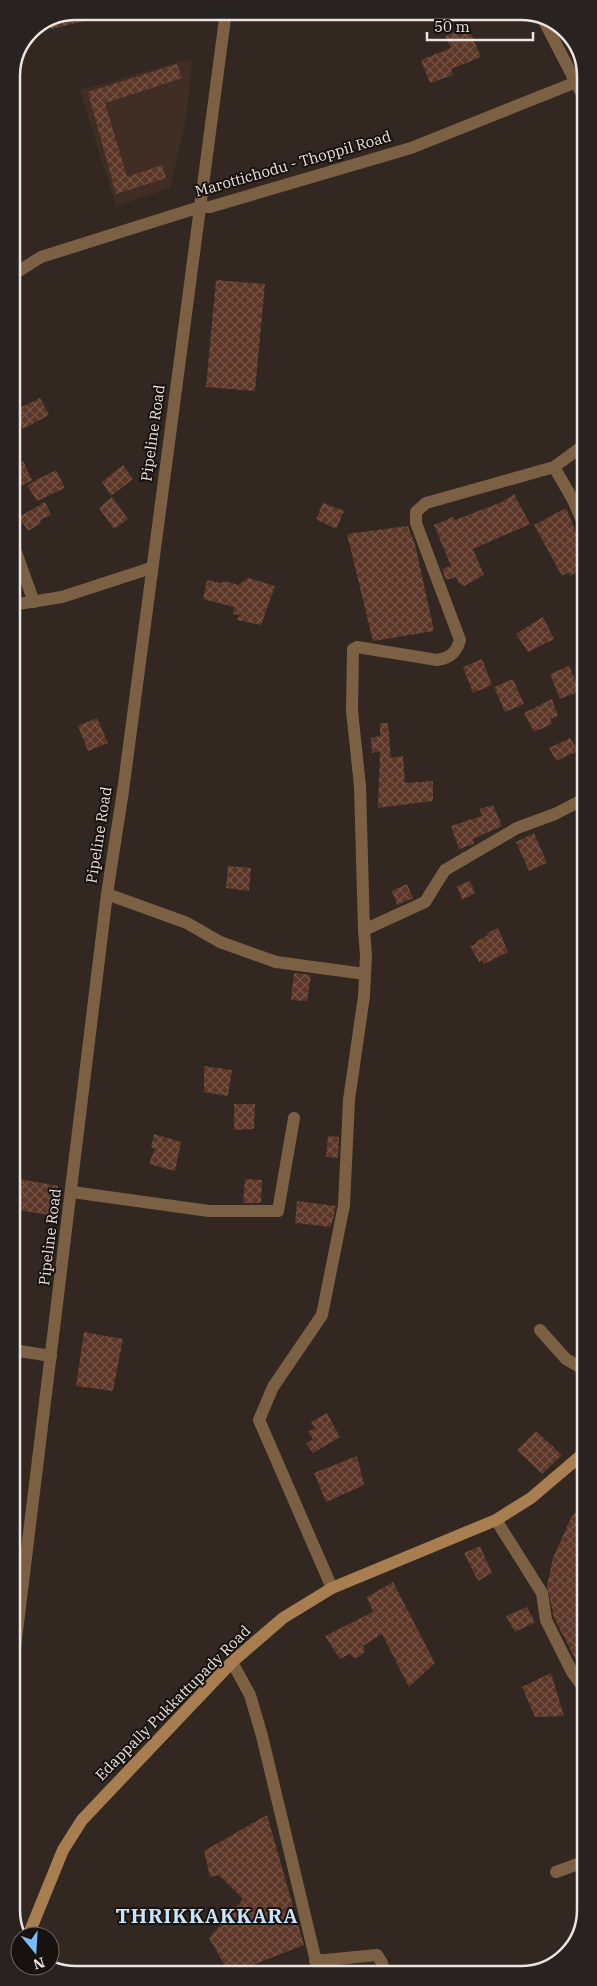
<svg xmlns="http://www.w3.org/2000/svg" width="597" height="1986" font-family="'IBM Plex Serif',serif">
	<defs>
		<pattern id="building-cross-hatch" width="8" height="8" patternUnits="userSpaceOnUse" patternTransform="scale(1.25)"><rect width="8" height="8" fill="#5c3727"/><path d="M0 0l8 8M0 8l8-8" fill="none" stroke="#745446"/></pattern>
	</defs>
	<rect width="100%" height="100%" fill="#332721"/>
	<path fill="#402e25" d="M192,58l-5,56 -17,74 -54,18 -36,-116z"/>
	<path fill="url(#building-cross-hatch)" d="M76,11h28l1,5 -54,13 -2,-7z
		M468,27l13,30 -30,12 2,6 -23,8 -9,-23 30,-12 -6,-12z
		M177,64l5,14 -77,25 22,74 35,-12 4,13 -50,16 -28,-102z
		M216,280l49,4 -10,107 -49,-4z
		M40,398l9,17 -26,14 -11,-17z
		M23,461l9,19 -20,11v-23z
		M123,465l10,14 -22,17 -9,-14z
		M56,470l9,18 -28,13 -10,-16z
		M514,494l16,30 -57,25 11,26 -20,11 -5,-3 -3,-6 -10,3 -4,-11 9,-3 -17,-41 19,-8 2,3 47,-18z
		M112,497l16,22 -14,10 -15,-21z
		M45,502l6,13 -11,5 1,3 -13,8 -9,-14z
		M323,503l21,8 -8,18 -20,-10z
		M566,508l18,44v16l-14,8 -1,-4 -7,4 -28,-51z
		M408,526l7,18 19,87 -61,10 -26,-107z
		M248,578l27,8 -14,39 -24,-5 2,-5 -6,-1 1,-7 -31,-8 4,-19 14,3 4,-2 13,4z
		M543,617l11,22 -26,13 -12,-18z
		M482,659l10,26 -19,8 -10,-26z
		M569,666l11,25 -20,8 -10,-25z
		M513,679l11,25 -19,8 -11,-25z
		M552,699l6,17 -8,3 2,5 -18,8 -10,-19z
		M97,718l11,25 -20,8 -10,-25z
		M380,723h8l3,35 12,-2 2,27 28,-2v20l-55,7 2,-57 -8,2 -1,-15 9,-2z
		M570,738l8,13 -22,10 -7,-13z
		M493,805l9,21 -29,13 1,5 -15,5 -8,-23 31,-10 -2,-7z
		M534,833l13,30 -18,8 -13,-29z
		M228,866l23,2 -2,23 -23,-3z
		M470,881l5,12 -13,7 -5,-14z
		M407,884l6,14 -16,7 -5,-14z
		M498,928l10,24 -24,12 -2,-4 -3,2 -9,-16 6,-2v-2l12,-7 -1,-2z
		M294,973l17,2 -4,26 -16,-1z
		M204,1066l28,4 -4,26 -24,-4z
		M234,1104h21l-1,25 -20,1z
		M154,1134l27,8 -6,29 -26,-7 6,-15 -4,-2z
		M328,1136l11,1 -1,21 -12,-1z
		M13,1178l45,8 -3,30 -42,-7z
		M245,1179l17,1 -1,23h-18z
		M297,1201l39,5 -5,21 -36,-4z
		M84,1332l39,7 -10,52 -37,-5z
		M327,1413l13,24 -27,16 -7,-9 7,-5 -5,-7 7,-4 -4,-6z
		M536,1431l26,24 -20,19 -25,-24z
		M357,1456l7,29 -38,17 -12,-29z
		M585,1500v177l-31,-59 -7,-32 6,-28 18,-40z
		M480,1546l12,27 -14,8 -14,-28z
		M393,1582l42,81 -26,24 -27,-53 -19,12 2,6 -10,7 -5,-5 -10,5 -15,-23 48,-24 -6,-15z
		M527,1607l8,15 -20,10 -9,-16z
		M551,1673l13,43 -29,1 -13,-30z
		M267,1815l37,130 -74,29 -21,-36 34,-39 -24,-24 -9,2 -6,-26z"/>
	<g fill="none" stroke-linecap="round" stroke-linejoin="round">
		<path stroke="#7b6044" stroke-width="12" d="M543,19l41,79
			M11,276l30,-19 159,-50h10l201,-59 173,-69
			M584,445l-30,22 18,31 12,27
			M12,541l22,61
			M12,605l50,-8 89,-29
			M107,894l80,29 33,19 56,20 89,12
			M364,930l-4,-144 -8,-75 1,-62 4,-2 80,13c13,-2 19,-7 23,-20l-44,-117v-11l10,-9 128,-36
			M72,1192l137,19h69l16,-93
			M540,1330l26,29 19,11
			M13,1350l38,6
			M496,1520l46,73 4,27 26,52 13,18
			M332,1588l-73,-168 14,-33 49,-72 22,-110 5,-105 15,-104 2,-41 -2,-25 61,-28 20,-32 72,-42 38,-14 29,-15
			M232,1662l18,33 12,41 57,238
			M556,1872l30,-11
			M315,1961l62,-6 5,8 3,10"/>
		<path stroke="#7b6044" stroke-width="12" d="M13,1664l94,-770 16,-103 103,-780"/>
		<path stroke="#a87e50" stroke-width="12" d="M28,1936l35,-86 19,-30 150,-158 51,-44 49,-30 164,-68 35,-22 54,-46"/>
	</g>
	<g text-anchor="middle" stroke-width="4" stroke-linejoin="round" paint-order="stroke">
		<g font-size="15" fill="#ece4e0" stroke="#17120f">
			<text transform="translate(293 164) rotate(-16)" y="5">Marottichodu - Thoppil Road</text>
			<text transform="translate(153 433) rotate(-82)" y="5">Pipeline Road</text>
			<text transform="translate(99 835) rotate(-81)" y="5">Pipeline Road</text>
			<text transform="translate(50 1237) rotate(-83)" y="5">Pipeline Road</text>
			<text transform="translate(173 1703) rotate(-45)" y="5">Edappally Pukkattupady Road</text>
		</g>
		<g font-size="20" font-weight="bold" letter-spacing="1" fill="#cae4f9" stroke="#17120f">
			<text x="207" y="1923">THRIKKAKKARA</text>
		</g>
	</g>
	<path d="M0 0H597V1986H0ZM76 20H521A56 56 0 0 1 577 76V1910A56 56 0 0 1 521 1966H76A56 56 0 0 1 20 1910V76A56 56 0 0 1 76 20Z" fill="#282320" fill-rule="evenodd"/>
	<path fill="none" stroke="#ece4e0" stroke-width="2.5" d="M76 20H521A56 56 0 0 1 577 76V1910A56 56 0 0 1 521 1966H76A56 56 0 0 1 20 1910V76A56 56 0 0 1 76 20Z"/>
	<g transform="translate(35 1951) rotate(162)"><circle r="24" fill="#17120f" stroke="#6c6663"/>
	<path d="M0-4L9 19L0 12L-9 19Z" fill="#78bff7"/>
	<text y="-8" font-size="14" font-weight="bold" text-anchor="middle" fill="#ece4e0">N</text>
	</g>
	<path d="M427 32v8h106v-8" fill="none" stroke="#ece4e0" stroke-width="2.5"/>
	<text x="434" y="32" font-size="15" fill="#ece4e0" stroke="#17120f" stroke-width="4" paint-order="stroke">50 m</text>
</svg>
